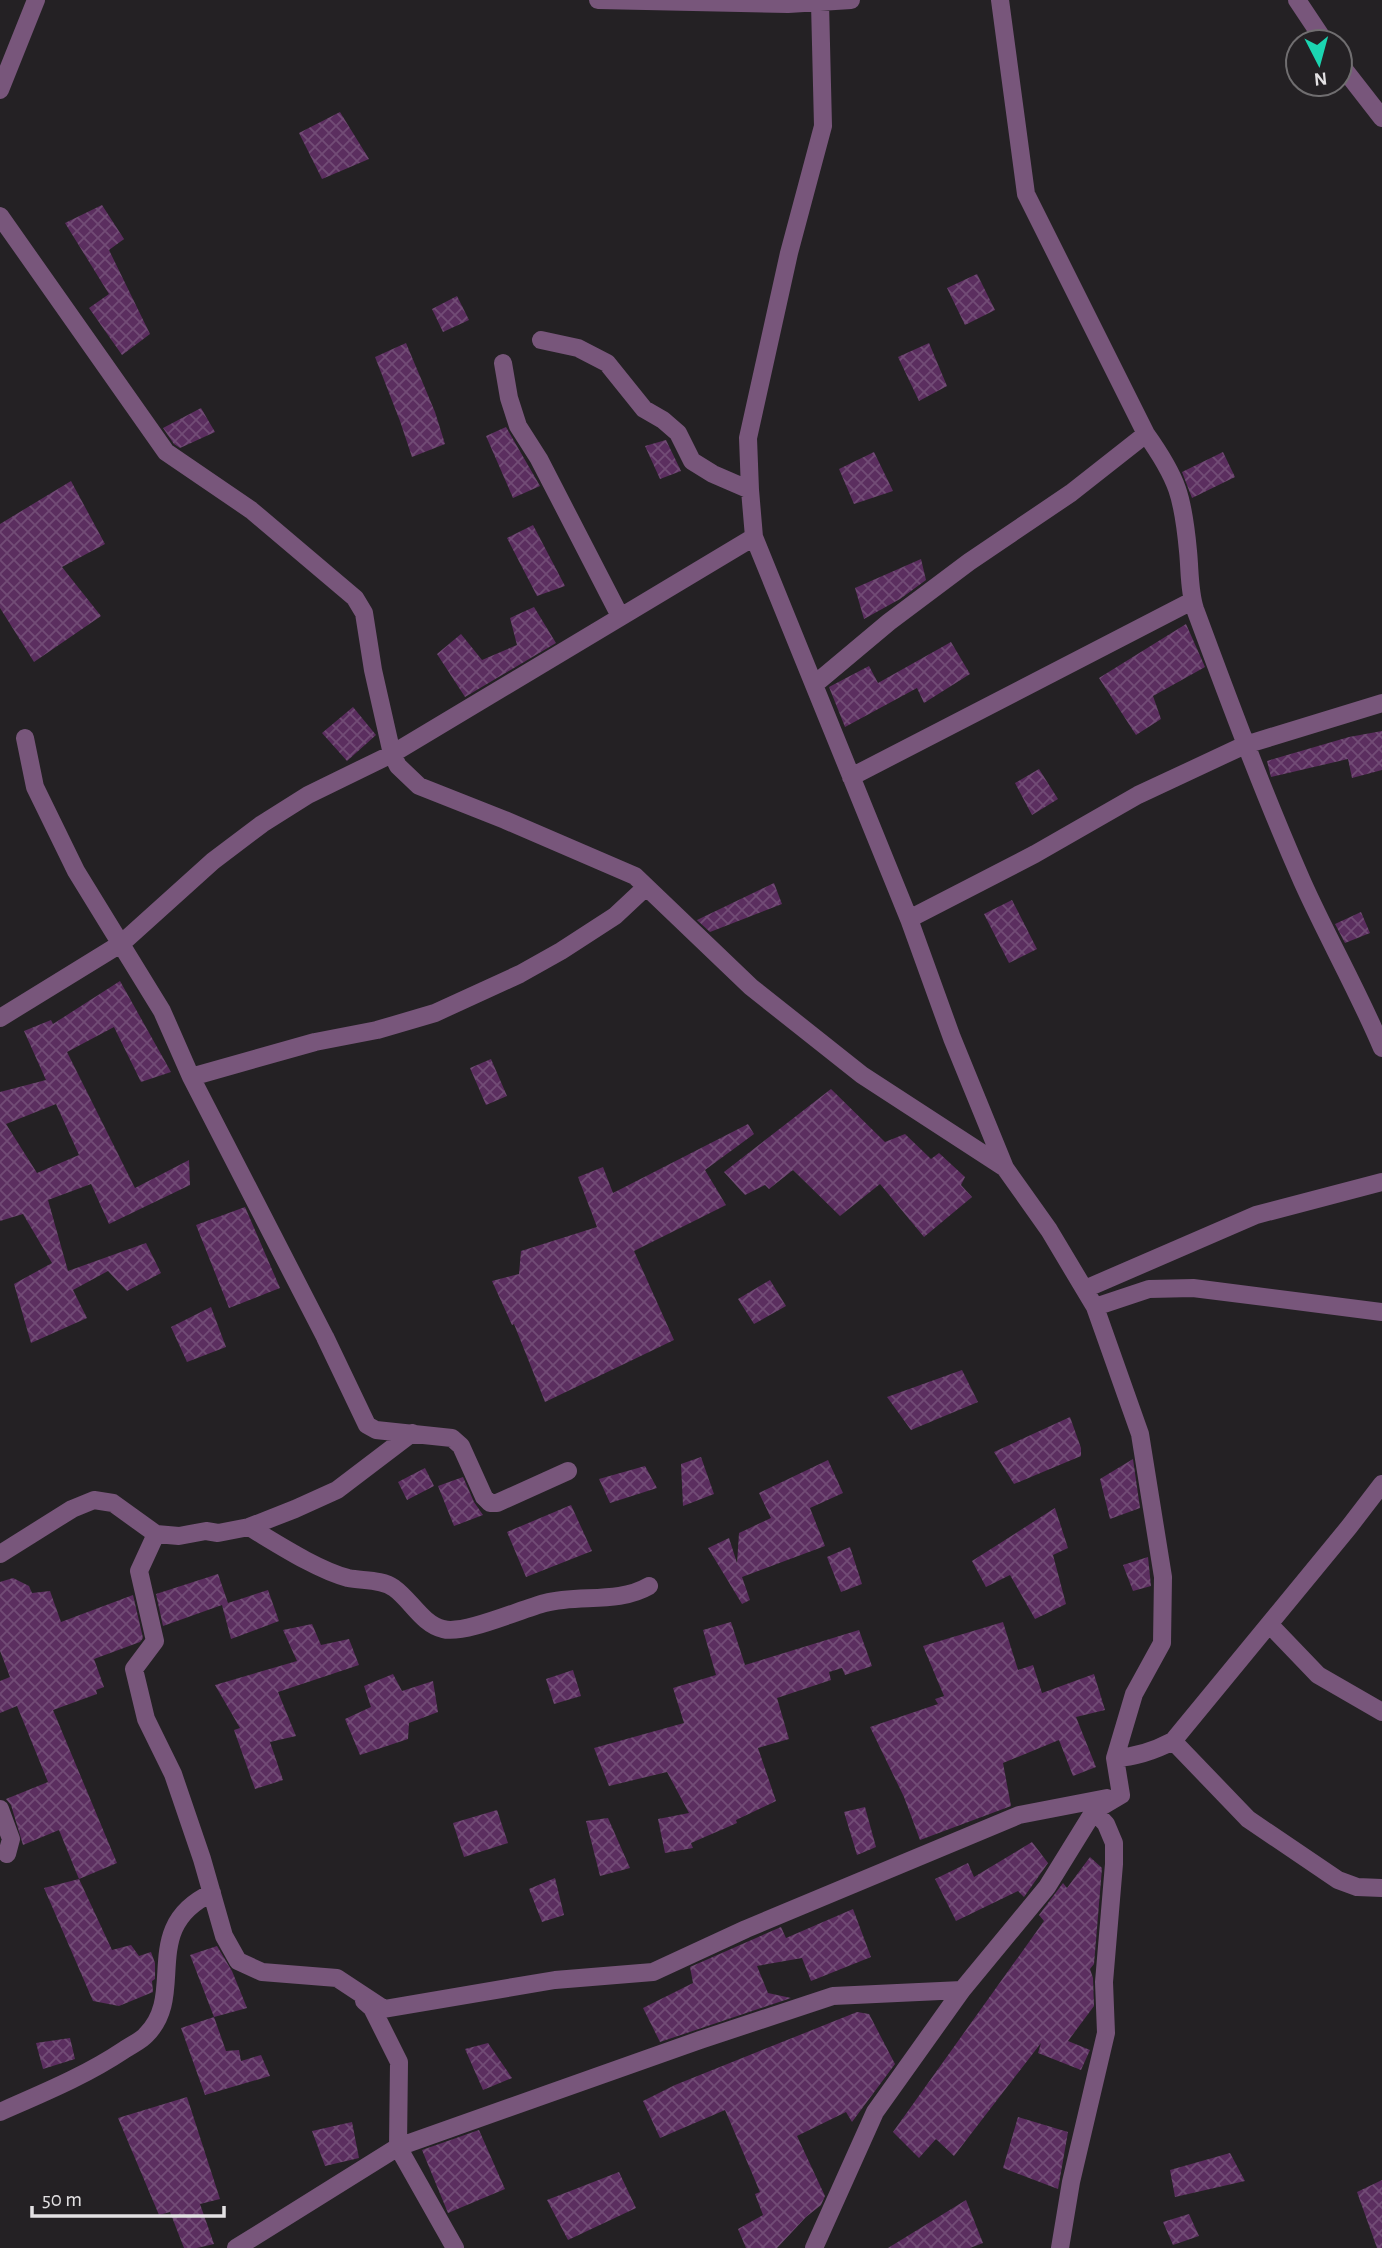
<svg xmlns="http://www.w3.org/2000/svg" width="1382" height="2248" font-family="'Alegreya Sans',sans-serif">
	<defs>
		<pattern id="building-cross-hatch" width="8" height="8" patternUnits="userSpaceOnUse" patternTransform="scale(1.75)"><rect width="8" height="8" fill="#5b2e5f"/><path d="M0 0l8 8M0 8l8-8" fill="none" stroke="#724c76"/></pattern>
	</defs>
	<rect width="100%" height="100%" fill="#242124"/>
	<path fill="url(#building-cross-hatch)" fill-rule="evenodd" d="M340,112l29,47 -47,20 -23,-46z
		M102,205l22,34 -15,11 41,84 -28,21 -33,-47 20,-14 -44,-71z
		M977,274l18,36 -30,15 -18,-37z
		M457,296l12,24 -26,12 -11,-23z
		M406,343l29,69 10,32 -33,13 -12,-36 -25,-64z
		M929,343l18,43 -28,15 -21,-44z
		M201,408l14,24 -35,16 -6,-4 -11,-16z
		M506,427l34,59 -27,12 -27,-62z
		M666,440l15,31 -21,8 -15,-33z
		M874,452l19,39 -39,13 -15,-35z
		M1223,452l12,25 -43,21 -10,-26z
		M71,481l34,63 -43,23 39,49 -67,46 -34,-54v-84z
		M533,525l32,61 -28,10 -30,-58z
		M921,559l5,21 -26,19 -36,20 -9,-31z
		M534,607l22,36 -91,54 -28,-43 24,-20 21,26 35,-15 -7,-27z
		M1186,624l19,43 -52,29 8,23 -25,16 -37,-57z
		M951,642l19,32 -46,29 -7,-15 -72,39 -16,-40 40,-21 9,17z
		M353,707l23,28 -29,26 -25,-28z
		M1382,731v39l-30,8 -4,-19 -77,18 -4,-16 82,-24z
		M1039,769l19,30 -26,16 -17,-32z
		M774,883l8,21 -72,28 -13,-12z
		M1012,900l25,49 -28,14 -25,-49z
		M1361,912l9,21 -25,10 -10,-19z
		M120,981l51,91 -30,10 -27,-55 -47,25 68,136 54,-28 1,25 -81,39 -18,-40 -43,16 20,71 78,-28 15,30 -34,18 -19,-20 -35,19 14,28 -56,25 -17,-59 38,-21 -29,-49 -23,7v-129l46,-12 -22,-49 27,-11 2,4zM56,1104l23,51 -42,18 -31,-49z
		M491,1059l16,37 -21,9 -16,-37z
		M831,1089l54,53 20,-8 26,25 8,-6 26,24 -4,8 11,12 -48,40 -44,-53 -40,32 -47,-46 -24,19 -4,-4 -20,10 -21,-23z
		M748,1124l6,10 -49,36 21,35 -92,46 40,89 -129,62 -31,-78 -2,1 -20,-44 27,-7 2,-23 76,-24 -19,-50 25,-10 10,26z
		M245,1207l35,81 -51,20 -33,-83z
		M770,1280l16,26 -32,18 -16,-25z
		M211,1307l15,40 -39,15 -16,-35z
		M962,1370l16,32 -67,28 -24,-33z
		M1070,1417l11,31v8l-67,28 -20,-32z
		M701,1457l13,37 -31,12 -2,-42z
		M1133,1459l7,49 -30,11 -10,-40z
		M828,1460l15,33 -33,15 15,38 -83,31 8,23 -8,4 -34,-56 21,-10 8,25 2,-30 32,-15 -12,-25z
		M645,1466l12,22 -47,15 -11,-24z
		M425,1468l9,18 -27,14 -9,-18z
		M463,1477l11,25 9,13 -29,11 -16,-40z
		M571,1505l21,46 -66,26 -19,-45z
		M1055,1508l13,40 -15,7 13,49 -31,15 -25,-44 -24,12 -14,-26z
		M850,1547l12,37 -21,8 -14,-35z
		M1148,1557l3,29 -18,5 -10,-26z
		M218,1574l10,29 40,-13 11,31 -48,18 -9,-34 -59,21 -7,-32z
		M13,1578l16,8 3,7 18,-2 11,31 72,-27 10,43 -3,4 -46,17 10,28 -8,3 1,4 -44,16 64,153 -38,16 -20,-49 -36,15 -12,-40 -5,-6 42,-17 -31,-76 -17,7v-32l10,-4 -10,-26v-69z
		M731,1622l14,43 114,-35 13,36 -27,9 -3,-7 -13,4 2,8 -54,18 12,41 -31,9 18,53 -40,19 1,3 -46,20 2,5 -28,5 -7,-34 31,-6 -22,-41 -58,14 -15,-38 90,-25 -11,-35 43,-13 -13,-45z
		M1003,1622l15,48 15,-5 9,28 52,-19 11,36 -29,7 20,50 -23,9 -14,-36 -56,23 8,43 -91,34 -16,-43 -34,-70 68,-23 -3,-5 9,-3 -21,-50z
		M312,1624l9,21 28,-6 10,26 -81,27 18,44 -26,6 13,38 -28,9 -21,-59 6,-2 -25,-43 82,-24 -14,-31z
		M573,1670l8,26 -27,8 -8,-25z
		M393,1674l9,17 31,-10 5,31 -29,11 -1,16 -48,16 -15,-36 26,-12 -7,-21z
		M865,1807l11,40 -19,8 -13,-43z
		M497,1810l11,33 -44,14 -11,-34z
		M608,1818l22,50 -30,8 -14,-55z
		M1032,1842l16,21 -24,34 -6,-6 -62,30 -21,-42 33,-16 6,14z
		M1090,1857l12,11 -8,96 -4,5 3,9 1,28 -26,35 22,9 -9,20 -43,-17 3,-10 -87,113 -18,-17 -17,19 -26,-26 151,-211 -5,-6 24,-32 4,5z
		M555,1878l9,37 -22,7 -13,-33z
		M79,1879l33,71 19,-5 8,11 12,-4 4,11v16l-3,2 1,11 -34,14 -26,-5 -49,-113z
		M853,1909l18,48 -60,24 -9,-23 -45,8 11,27 23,5 -131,44 -17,-34 50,-25 -3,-16 91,-40 5,11z
		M217,1946l15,25 15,37 -33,9 -24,-62z
		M857,2012l12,2 26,50 -43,58 -6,-10 -49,24 28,60 -4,9 -15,12 -29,31h-31l-8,-19 25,-14 -8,-21 5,-2 -35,-82 -65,28 -17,-37 32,-16z
		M214,2017l12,34 13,-1 2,11 20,-6 9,21 -65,19 -24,-67z
		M70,2038l5,21 -32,10 -7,-26z
		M488,2043l24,35 -29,12 -18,-41z
		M187,2097l33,102 -20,5 14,40 -17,4h-13l-14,-36 -11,3 -41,-97z
		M1018,2117l50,15 -10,57 -55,-21z
		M352,2122l7,36 -34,8 -13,-35z
		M479,2130l26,59 -57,24 -26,-63z
		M1230,2153l15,28 -70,16 -5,-27z
		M619,2172l17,36 -68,32 -21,-40z
		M1382,2180v68h-5l-20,-56z
		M966,2200l17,43 -13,5h-82z
		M1189,2214l10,22 -26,9 -10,-23z"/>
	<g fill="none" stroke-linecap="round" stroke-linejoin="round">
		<path stroke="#78567b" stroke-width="18" d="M598,0l190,4 63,-4
			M1000,0l26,194 120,240c32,45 37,63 42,117 2,19 1,40 7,58 34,92 68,183 107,272 25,56 56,110 80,167
			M1297,0l28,42
			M1340,64l42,54
			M0,90l36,-90
			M0,216l166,236 85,58 104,88 9,15 9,57 19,84 6,12 21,20 86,34 130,56 116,111 111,88 143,93
			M541,340l37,8 29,15 37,46 19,11 15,13 14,28 21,13 37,16
			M503,363l6,35 9,28 21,33 81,157
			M815,684l74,-62 80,-60 102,-69 75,-59
			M25,738l10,49 41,84 86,140 29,66 134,260 42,88 9,5 76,8 9,8 23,51 6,6h7l71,-32
			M851,777l341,-176
			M909,919l126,-65 103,-59 107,-50 137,-42
			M0,1018l122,-75 91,-82 49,-37 46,-29 84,-41 362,-217
			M191,1077l124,-35 62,-12 58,-17 85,-39 41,-23 54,-35 31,-29
			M1085,1289l171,-74 126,-33
			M1095,1307l54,-18 44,-1 189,24
			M249,1527c27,16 68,43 99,51 14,3 34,1 46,10 17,12 28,36 49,41 21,6 78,-20 102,-26 34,-9 73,1 104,-17
			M156,1534l-17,37 16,70 -21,28 12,50 27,55 29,85 22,77 14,25 24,11 75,6 47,31 171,-29 98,-8 93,-43 273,-114 88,-17
			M0,1554l72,-45 22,-9 19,3 43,31 23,2 27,-5 12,2 31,-6 46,-18 42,-19 75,-57
			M1270,1625l48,50 64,37
			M1173,1741l75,78 90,61 19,7 25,1
			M1115,1758c22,-1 39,-7 58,-17l176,-214 33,-43
			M0,1809l11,30 -4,15
			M364,2001l8,7 27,54 -1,85 57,101
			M0,2112c43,-19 85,-36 124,-62 7,-5 17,-9 22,-15 42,-41 -8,-108 66,-142
			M236,2248l162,-101 302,-107 133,-44 129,-6
			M814,2248l61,-136 87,-122 85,-103 47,-76 27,-16 -6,-37 19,-64 28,-51 1,-66 -23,-143 -45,-127 -46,-77 -44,-62 -53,-130 -43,-119 -155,-382 -4,-47 -2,-52 41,-185 34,-127 -3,-123
			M1060,2248l11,-66 35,-149 -2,-51 10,-118v-21l-8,-19 -12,-13"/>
	</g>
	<g transform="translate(1319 63) rotate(174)"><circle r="33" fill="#242124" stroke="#706e70" stroke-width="2"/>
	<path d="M0-5L12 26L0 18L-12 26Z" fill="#1bd5b1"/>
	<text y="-10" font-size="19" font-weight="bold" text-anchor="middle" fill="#e3e1e3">N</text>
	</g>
	<path d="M32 2206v10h192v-10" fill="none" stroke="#e3e1e3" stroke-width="3.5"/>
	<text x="42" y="2206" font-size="21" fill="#e3e1e3" stroke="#242124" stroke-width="5" paint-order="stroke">50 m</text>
</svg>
